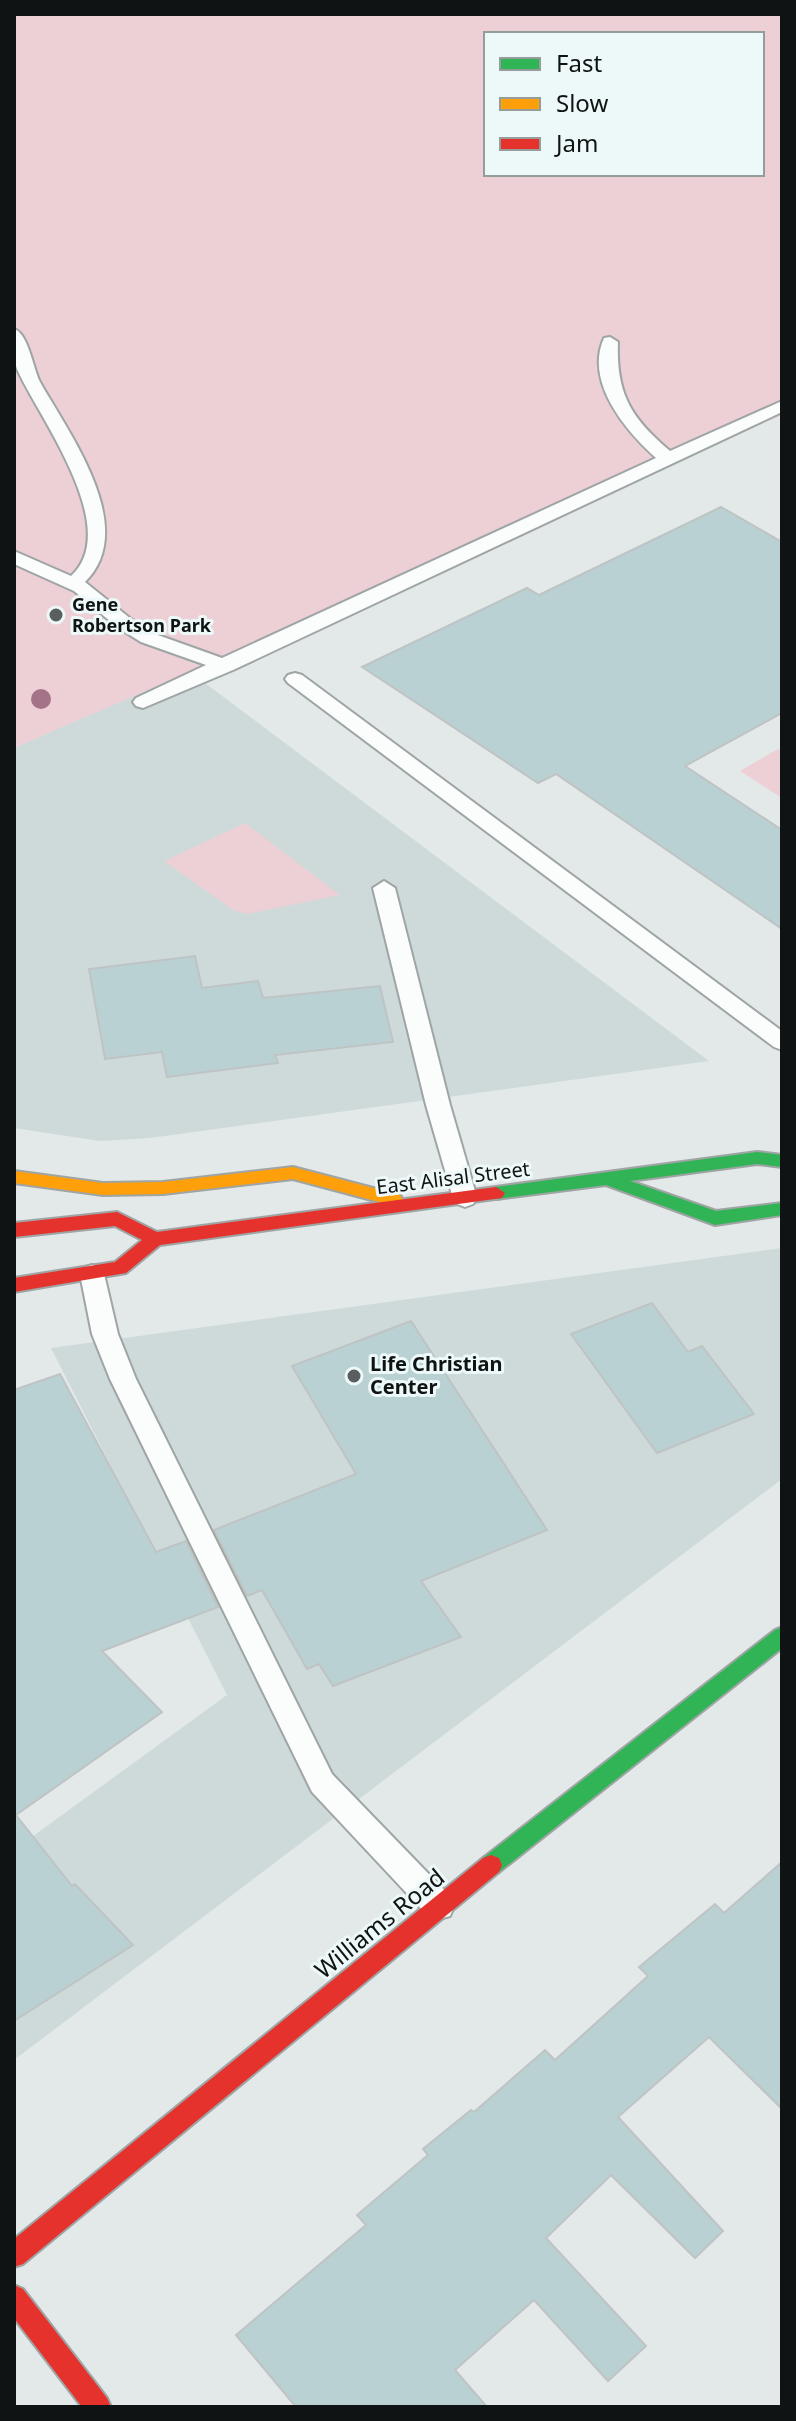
<svg xmlns="http://www.w3.org/2000/svg" width="796" height="2421" font-family="'Noto Sans',sans-serif">
	<rect width="100%" height="100%" fill="#e3e8e8"/>
	<path fill="#cedada" d="M189,671l520,390 -559,77 -50,3 -86,-13v-380z
		M782,1248v231l-768,581v-210l213,-155 -176,-347z"/>
	<path fill="#edcfd6" fill-rule="evenodd" d="M14,14h768v401l-768,333zM486,34h276v140h-276z
		M778,749l4,3v46l-42,-27z
		M245,823l95,72 -93,19 -14,-4 -69,-49z"/>
	<path fill="#bad1d3" stroke="#bfc3c3" stroke-width="2" d="M721,507l61,35v171l-97,53 97,64v99l-226,-155 -18,9 -176,-116 165,-79 12,7z
		M195,956l7,32 56,-7 5,17 117,-12 13,56 -118,13 3,8 -111,14 -5,-25 -57,7 -16,-90z
		M652,1303l36,49 14,-6 52,68 -97,39 -86,-119z
		M411,1321l136,209 -126,51 40,56 -128,49 -14,-22 -12,5 -45,-79 -15,6 -33,-66 142,-56 -64,-108z
		M60,1374l96,178 30,-11 32,66 -116,44 60,61 -146,103 56,71 3,-2 58,61 -119,76v-631z
		M782,1862v247l-73,-72 -91,80 105,114 -28,27 -84,-83 -65,63 100,108 -38,35 -74,-81 -79,70 32,37h-191l-60,-72 130,-110 -9,-10 71,-60 -5,-6 48,-39 3,2 71,-62 10,10 93,-84 -9,-9 76,-63 9,9z"/>
	<g fill="none" stroke-linecap="round" stroke-linejoin="round">
		<g stroke="#9fa4a4" stroke-width="4">
			<path id="lane" d="M14,329c14,4 19,39 26,53 28,50 100,146 45,200l46,37 24,15 67,24 434,-200c-30,-27 -72,-76 -52,-120l6,-1 8,5c-2,52 13,76 52,109l112,-50v11l-549,258 -90,38 -7,-2 -3,-4 3,-4 70,-33 -65,-23 -24,-15 -43,-36 -60,-27v-13l57,25c53,-48 -34,-161 -54,-207l-3,-9z
				M295,673l7,2 480,356v19l-8,-3 -486,-364 -3,-4 3,-4z
				M384,881l11,7 55,217 27,93 -4,6 -8,3 -8,-3 -4,-6 -27,-93 -53,-217z
				M92,1265l9,3 3,6 14,60 18,45 196,395 118,122 4,10 -4,10 -11,3 -11,-3 -116,-124 -202,-413 -18,-45 -12,-60 3,-6z"/>
		</g>
		<g stroke="#9fa4a4" stroke-width="4">
			<path id="fast" d="M757,1152l25,3v12l-25,-3 -127,17 86,30 66,-8v12l-67,10 -109,-40 -110,14 -9,-6 9,-6z
				M782,1627v21l-283,224 -8,3 -8,-3 -3,-7 3,-7 292,-228z"/>
		</g>
		<g stroke="#9fa4a4" stroke-width="4">
			<path id="slow" d="M293,1167l107,28 3,5 -9,6 -101,-27 -130,15 -60,1 -89,-12v-12l89,12 60,-1z"/>
		</g>
		<g stroke="#9fa4a4" stroke-width="4">
			<path id="jam" d="M496,1187l9,6 -3,5 -342,47 -34,28 -112,19v-14l101,-16 27,-22 -27,-14 -101,11v-14l103,-11 40,20z
				M491,1855l8,3 3,7 -3,7 -476,392 -9,3v-28l469,-381z
				M14,2285l9,4 84,109 4,9h-29l-68,-89z"/>
		</g>
		<use href="#lane" fill="#fbfcfc" fill-rule="evenodd"/>
		<use href="#fast" fill="#30b455" fill-rule="evenodd"/>
		<use href="#slow" fill="#ff9f0a" fill-rule="evenodd"/>
		<use href="#jam" fill="#e5322d" fill-rule="evenodd"/>
	</g>
	<circle fill="#a57387" cx="41" cy="699" r="10"/>
	<g fill="#595e5e" stroke="#edf8f8" stroke-width="3">
		<circle cx="56" cy="615" r="8"/>
		<circle cx="354" cy="1376" r="8"/>
	</g>
	<g text-anchor="middle" stroke-width="6" stroke-linejoin="round" paint-order="stroke">
		<g font-size="18" font-weight="bold" fill="#0f1313" stroke="#edf8f8" text-anchor="start">
			<text x="72" y="611">Gene<tspan x="72" dy="21">Robertson Park</tspan></text>
		</g>
		<g font-size="20" fill="#0f1313" stroke="#edf8f8">
			<text transform="translate(453 1178) rotate(-7)" y="7">East Alisal Street</text>
		</g>
		<g font-size="20" font-weight="bold" fill="#0f1313" stroke="#edf8f8" text-anchor="start">
			<text x="370" y="1371">Life Christian<tspan x="370" dy="23">Center</tspan></text>
		</g>
		<g font-size="24" fill="#0f1313" stroke="#edf8f8">
			<text transform="translate(380 1924) rotate(-39)" y="8">Williams Road</text>
		</g>
	</g>
	<rect width="796" height="2421" fill="none" stroke="#0f1313" stroke-width="32"/>
	<rect x="484" y="32" width="280" height="144" fill="#edf8f8" stroke="#949c9c" stroke-width="2"/>
	<rect x="500" y="58" width="40" height="12" fill="#30b455" stroke="#949c9c" stroke-width="2"/>
	<text x="556" y="72" font-size="24" fill="#0f1313">Fast</text>
	<rect x="500" y="98" width="40" height="12" fill="#ff9f0a" stroke="#949c9c" stroke-width="2"/>
	<text x="556" y="112" font-size="24" fill="#0f1313">Slow</text>
	<rect x="500" y="138" width="40" height="12" fill="#e5322d" stroke="#949c9c" stroke-width="2"/>
	<text x="556" y="152" font-size="24" fill="#0f1313">Jam</text>
</svg>
